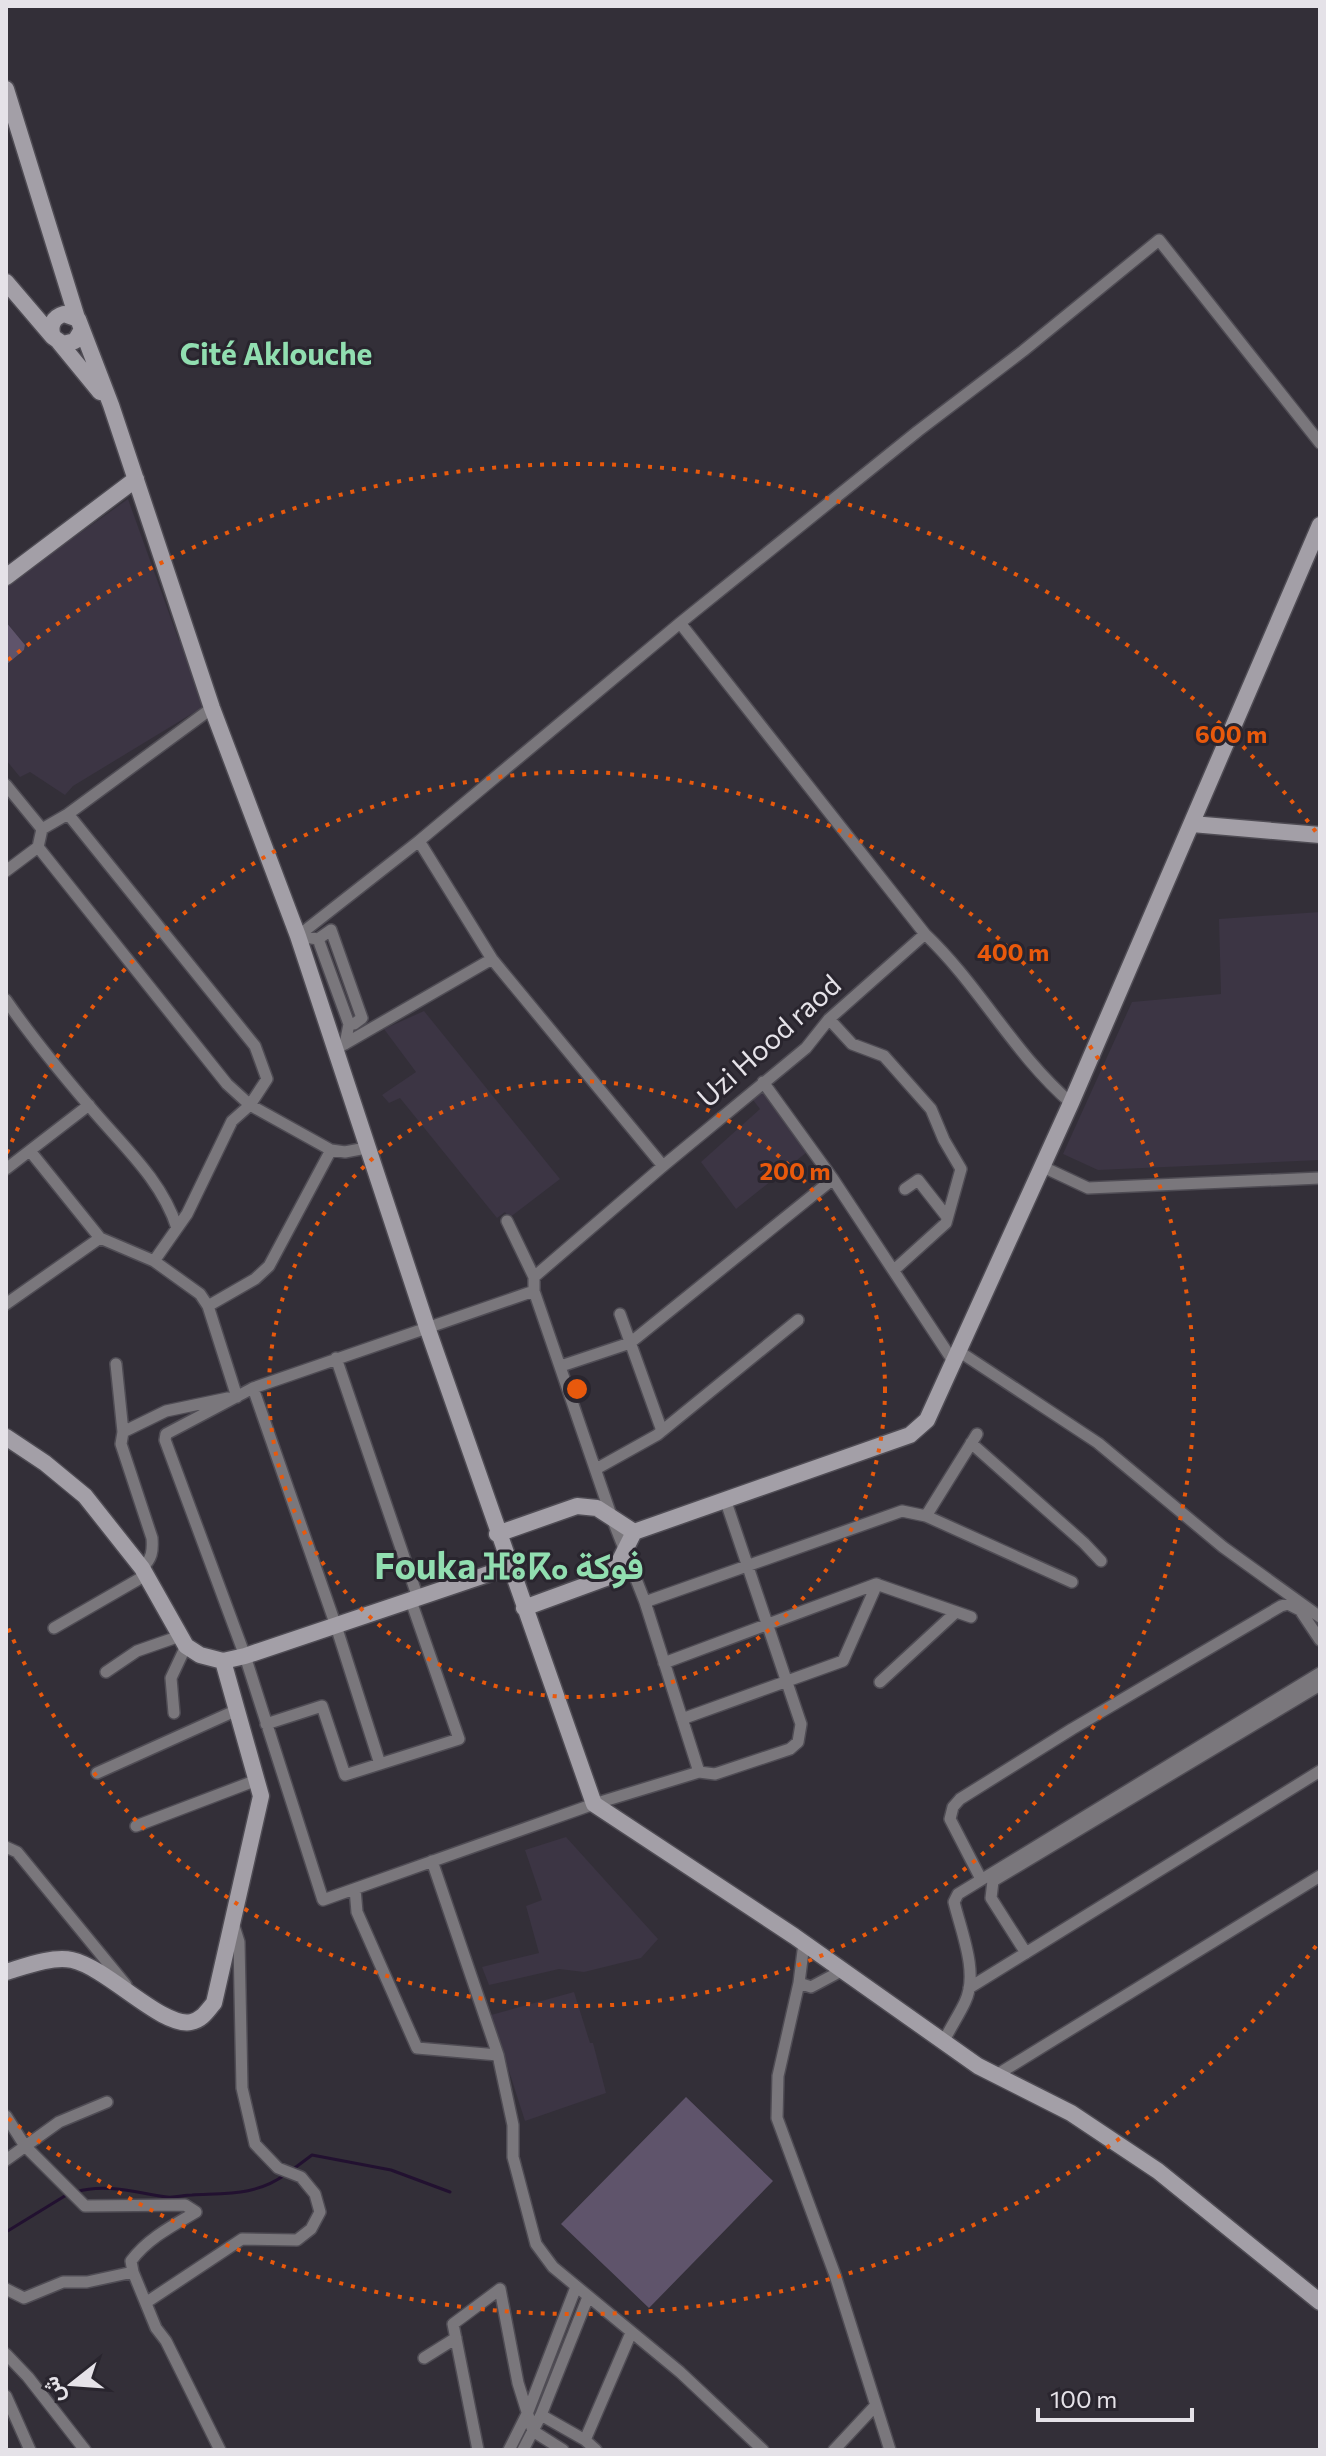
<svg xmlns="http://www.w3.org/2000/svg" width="1326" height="2456" font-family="Commissioner,Vazirmatn,'Noto Sans Tifinagh',sans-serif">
	<rect width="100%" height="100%" fill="#332f38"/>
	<path fill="#3c3544" d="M128,499l51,142 4,-1 20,67 -130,79 -8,9 -35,-23 -10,5 -14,-17v-95l18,-15 1,-5 -19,-23v-36z
		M1320,912v248l-222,10 -35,-16 69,-152 89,-8 -2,-75z
		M424,1011l136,168 -51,39 -4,-6 -8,6 -97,-120 -11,5 -7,-8 34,-23 -32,-43z
		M762,1086l45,66 -71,57 -35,-47 59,-53 -10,-13z
		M566,1837l92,102 -17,19 -57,14 -25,-3 -70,16 -7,-18 57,-14 -13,-47 16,-6 -17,-50z
		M574,1992l16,51h3l13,50 -81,28 -34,-106z"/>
	<path fill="#5f546b" d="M6,622l19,23 -1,5 -18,15z
		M686,2097l87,84 -124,127 -88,-84z"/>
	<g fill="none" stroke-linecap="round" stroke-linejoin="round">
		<path stroke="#221130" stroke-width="3" d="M292,2170l20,-15 79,15 59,22
			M76,2192c30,-9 61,1 91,5 8,1 17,-2 25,-2 34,-2 64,1 94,-21
			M6,2232l62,-38"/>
		<g stroke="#4f4c54" stroke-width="14">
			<path id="street" d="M680,623l245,311
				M6,785l36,44
				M419,841l73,118 171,207
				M38,847l189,237 23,21 81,45 14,2 21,-4
				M6,871l32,-24 4,-18 26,-15 144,-106
				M298,936l121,-95 261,-218 238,-192 105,-80 136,-111 161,203
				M298,936l20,3 31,85 -4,20
				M318,939l13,-9 31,88 -8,6h-5
				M6,1000c26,38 55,73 85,108 31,37 71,72 86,120
				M829,1019l23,25 32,12 47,53 13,31 17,29 -15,54 -52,47
				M336,1049l156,-90
				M763,1082l70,97 122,185
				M30,1151l70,87
				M1041,1166l47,22 232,-10
				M6,1169l83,-64
				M905,1189l13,-9 29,37
				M507,1221l27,56
				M154,1261l46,33 8,12 29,91
				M534,1291l78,227 33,84 54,170
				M6,1304l94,-66 54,23 33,-47 45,-93 18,-16 17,-26 -12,-33 -187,-232
				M208,1306l47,-27 14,-13 62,-116
				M620,1314l42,117
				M960,1352l138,91 125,104 97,70
				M336,1358l82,240
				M116,1364l7,68
				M561,1366l69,-23 203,-164
				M253,1388l83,238 44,138
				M971,1443l113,100 17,18
				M596,1469l61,-34 141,-115
				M725,1499l76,225 -3,18 -8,7 -75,25 -16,-2 -105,32 -271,96 -78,-244 -80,-216 1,-6 87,-46 281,-97v-14l129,-111 143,-118 23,-29 96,-85c54,51 89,120 146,169
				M926,1516l146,66
				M142,1568c10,-9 11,-17 10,-30l-31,-94 2,-12 43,-21 62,-13
				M645,1602l257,-91 24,5 51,-82
				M54,1628l92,-53
				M664,1663l212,-79 95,33
				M106,1672l31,-21 43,-15
				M880,1682l76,-70
				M174,1713l-3,-35 15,-32
				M682,1719l161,-58 34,-77
				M266,1724l56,-18 23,69 114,-36 -48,-138
				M97,1773l140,-63
				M136,1826l121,-46
				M6,1847l11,5 109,133
				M432,1861l66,194 15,70v32l23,87 17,23 127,105 83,78
				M981,1879l-31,-60 3,-12 7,-8 112,-70 209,-123 7,-2 12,6 20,30
				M355,1889l2,23 60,136 81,7
				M804,1943l-5,40 12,4 32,-17
				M1026,1953l-35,-55 2,-17 327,-196
				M799,1983l-21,93 -1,42 58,157 55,175
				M969,1988l351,-217
				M944,2041c6,-13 15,-26 21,-39 14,-29 -4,-71 -11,-100l4,-8 362,-221
				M998,2074l322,-198
				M6,2116l19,30 60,60 100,-1 11,7c-24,14 -49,27 -65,49l2,11
				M6,2160l53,-38 48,-20
				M6,2289l18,9 39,-16h24l46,-10 23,56 10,13 54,109
				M147,2302l95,-63 55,1 14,-11 9,-17 -5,-18 -14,-17 -23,-9 -23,-24 -13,-56 -3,-146 -6,-19
				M6,2354l22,23 57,73
				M424,2358l32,-20
				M6,2396l24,54
				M541,2415l44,25 11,10
				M585,2440l46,-107
				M478,2450l-25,-126 47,-35 18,94 15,48 30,19
				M509,2450l18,-36 49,-127
				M523,2450l18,-35 47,-118
				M834,2450l42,-45"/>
		</g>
		<g stroke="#4f4c54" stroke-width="19">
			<path id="secondary" d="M6,89l71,229
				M6,282l47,55
				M81,331l-6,10 -12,3 -10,-7c-4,-11 0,-20 11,-23l14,5 33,86 101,303 86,228 129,391 167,477 200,132 184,130 93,47 87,58 162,131
				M59,342l41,50
				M6,577l130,-98
				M1192,824l128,11
				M6,1437l39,26 40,33 57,72 44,78 14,9 23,6 22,-5 264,-89
				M497,1534l80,-28 20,2 37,24
				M524,1608l82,-30 11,-12 17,-34 276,-97 17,-15 144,-317 249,-578
				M6,1972c20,-6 46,-16 66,-12 36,8 90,68 119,62 11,-2 16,-11 23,-19l47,-207 -38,-135"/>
		</g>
		<use href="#street" stroke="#7a777c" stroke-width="11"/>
		<use href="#secondary" stroke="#a39fa7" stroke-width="16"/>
	</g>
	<g fill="none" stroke="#e8590c" stroke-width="4" stroke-dasharray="4 8">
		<circle cx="577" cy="1389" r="308"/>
		<path d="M7 1153A617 617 0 1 1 7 1625"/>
		<path d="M1316 1946A925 925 0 0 1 8 2118M8 660A925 925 0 0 1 1316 832"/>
	</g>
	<g text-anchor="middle" stroke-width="6" stroke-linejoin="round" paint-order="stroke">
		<g font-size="28" fill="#e5e2e8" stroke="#29252e">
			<text transform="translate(769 1041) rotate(-42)" y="10">Uzi Hood raod</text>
		</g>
		<g font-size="30" font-weight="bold" fill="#91deb0" stroke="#29252e">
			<text x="276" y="365">Cité Aklouche</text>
		</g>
		<g font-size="36" font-weight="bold" fill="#91deb0" stroke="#29252e">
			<text x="509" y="1579">Fouka ⴼⵓⴽⴰ فوكة</text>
		</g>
	</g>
	<circle cx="577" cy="1389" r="12" fill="#e8590c" stroke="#29252e" stroke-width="4"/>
	<g font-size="24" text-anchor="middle" font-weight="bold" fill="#e8590c" stroke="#29252e" stroke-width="6" stroke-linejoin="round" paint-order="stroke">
		<text x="1231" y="743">600 m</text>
		<text x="1013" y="961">400 m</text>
		<text x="795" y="1180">200 m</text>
	</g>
	<rect width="1326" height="2456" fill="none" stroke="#e5e2e8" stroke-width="16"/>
	<g transform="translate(72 2384) rotate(253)" stroke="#29252e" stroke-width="6" paint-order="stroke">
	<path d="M0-6L14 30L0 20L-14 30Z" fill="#e5e2e8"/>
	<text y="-12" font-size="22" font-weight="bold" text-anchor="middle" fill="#e5e2e8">ش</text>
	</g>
	<path d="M1038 2408v12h154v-12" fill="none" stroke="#e5e2e8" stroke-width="4"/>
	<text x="1050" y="2408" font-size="24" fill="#e5e2e8" stroke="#29252e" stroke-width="6" paint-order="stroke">100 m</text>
</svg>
